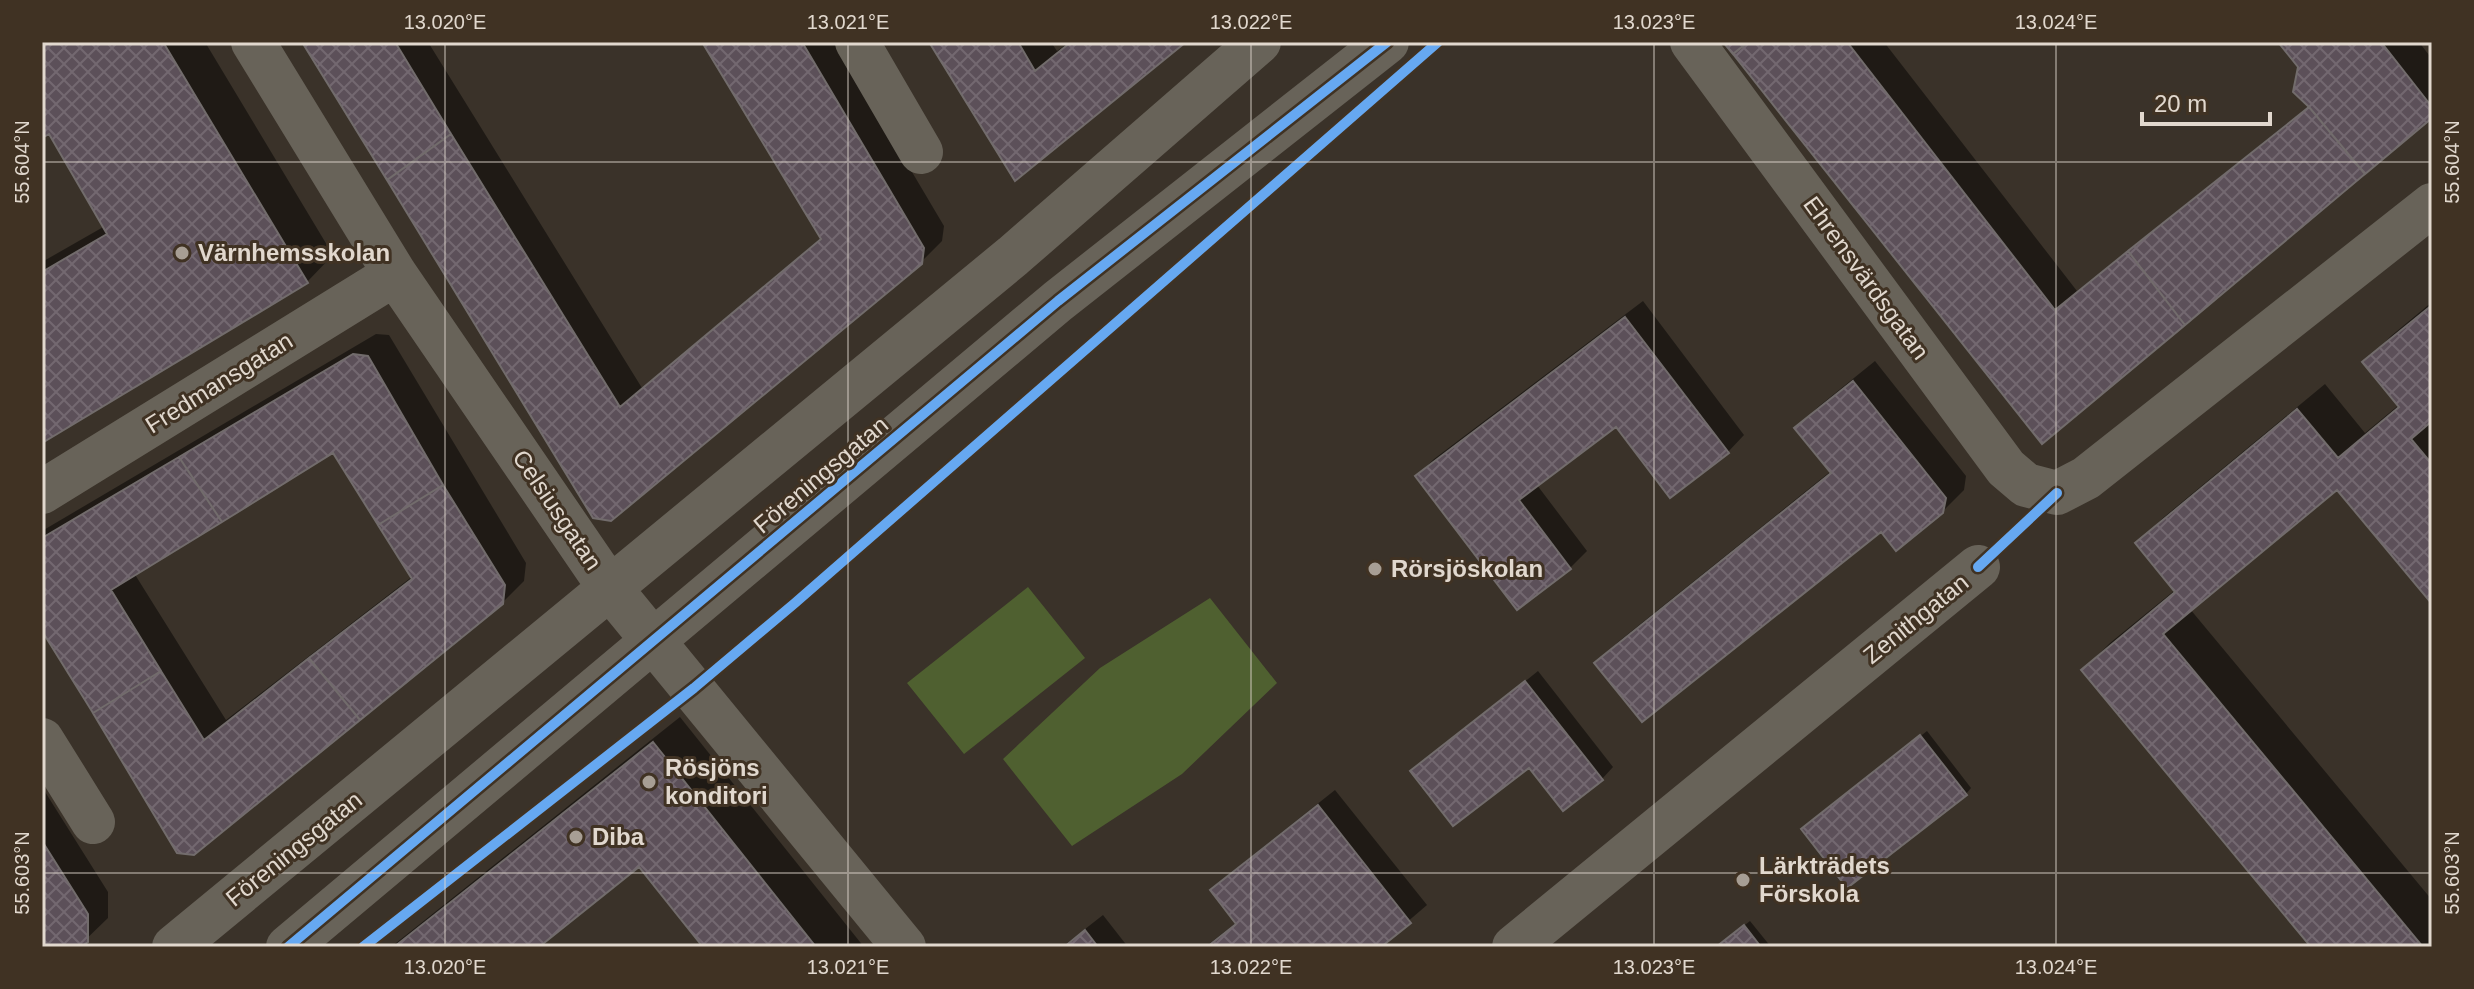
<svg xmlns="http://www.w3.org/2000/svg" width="2474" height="989" font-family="Helvetica,sans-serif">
	<defs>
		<pattern id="building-cross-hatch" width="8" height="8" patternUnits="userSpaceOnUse" patternTransform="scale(2)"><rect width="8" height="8" fill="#5c5059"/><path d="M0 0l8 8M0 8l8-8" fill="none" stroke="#736870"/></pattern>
	</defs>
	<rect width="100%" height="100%" fill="#3a3229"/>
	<path fill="#4f6030" d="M1028,587l57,71 -121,96 -57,-71z
		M1210,598l67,85 -95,91 -110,72 -69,-87 97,-91z"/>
	<path fill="#0007" fill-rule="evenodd" d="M42,42h163l128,213 -26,27 -265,159v-179l63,-36 -56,-95 -7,4z
		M304,42h124l214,346 180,-151 -118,-195h131l109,184 -2,15 -22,22 -310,256z
		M931,42h120l6,9 12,-9h114l-168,136z
		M1726,42h158l193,249 233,-186 -10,-38 -20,-25h139l13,17v56l-389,326z
		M1643,301l101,134 -16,17 -112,-28 -79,61 50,66 -17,17 -153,-92 17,-17z
		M2432,302v299l-95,-114 -147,122 242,291v47h-118l-231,-277 27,-27 65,-53 -38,-47 27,-26 161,-133 40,49 35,-29 -35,-41 26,-27z
		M376,334l13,1 137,228 -2,18 -22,22 -308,250 -152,-225v-97zM334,451l79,125 -187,144 -92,-147z
		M1875,361l91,115 -2,14 -22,22 -60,17 -285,134 21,-21 213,-171 -35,-43 22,-21z
		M1538,671l75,96 -11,12 -73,-14 -116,6z
		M680,717l184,230h-158l-66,-83 -105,83h-144z
		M1927,731l44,57 -5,6 -157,30z
		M42,787l66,105v26l-30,29h-36z
		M1335,790l92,115 -49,42h-173l32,-25 -25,-31 17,-17z
		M1103,915l25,32h-66z
		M1750,921l21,26h-53l3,-3z"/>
	<path fill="url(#building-cross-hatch)" stroke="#726c6c" stroke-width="2" d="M42,42h121l145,241 -266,160v-171l65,-38 -58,-100 -7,4z
		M302,42h93l56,92 -64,46z
		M702,42h100l122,206 -2,16 -311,257 -18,-3 -206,-338 64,-46 169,273 201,-168z
		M929,42h89l17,29 36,-29h115l-171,139z
		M1723,42h25l-15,12z
		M1748,42h99l208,268 73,-59 57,74 -143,119 -309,-390z
		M2278,42h103l51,65v11l-67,56 -56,-67 -16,-15 5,-25z
		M2309,107l56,67 -180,151 -57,-74z
		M2432,305v116l-21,18 21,25v140l-95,-114 -174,144 260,313h-112l-230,-277 94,-78 -40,-49 162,-134 41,49 61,-51 -37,-45z
		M1625,317l104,136 -59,45 -54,-71 -97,73 52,69 -54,41 -102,-134z
		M353,354l15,2 75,129 -65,40 -45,-72 -111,69 -43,-65z
		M1853,381l93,117 -3,15 -47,38 -15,-19 -239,190 -48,-59 237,-190 -37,-45z
		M179,457l43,65 -111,68 50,81 -68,42 -51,-82v-93z
		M443,485l62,100 -2,19 -143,116 -51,-62 103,-79 -34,-54z
		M309,658l51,62 -166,135 -17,-2 -84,-140 68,-42 43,69z
		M1525,681l78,99 -40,31 -34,-43 -76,58 -43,-55z
		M1920,735l47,60 -120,93 -46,-59z
		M653,742l163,205h-113l-64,-80 -100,80h-145z
		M1318,805l93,118 -30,24h-174l29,-23 -26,-34z
		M42,841l46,73v28l-7,5h-39z
		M1744,925l17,22h-45z
		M1085,930l13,17h-34z"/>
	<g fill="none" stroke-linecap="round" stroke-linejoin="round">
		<path stroke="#686359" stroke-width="44" d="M253,42l142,232 214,313 295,360
			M857,42l64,110
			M1692,42l314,426 20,17 31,8 29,-15 346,-273
			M42,492l353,-218
			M42,740l51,82
			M174,947l839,-691 246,-214
			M288,947l770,-646 329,-259
			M1514,947l464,-380"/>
		<g stroke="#403223" stroke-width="15">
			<path id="cycleway" d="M1978,567l79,-74
				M288,947l770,-646 329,-259
				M363,947l331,-259 101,-85 643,-561"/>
		</g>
		<use href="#cycleway" stroke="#66a8f1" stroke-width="10"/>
	</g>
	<path fill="none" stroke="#e1d8ce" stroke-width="2" stroke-opacity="0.45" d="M42,42v905M445,42v905M848,42v905M1251,42v905M1654,42v905M2056,42v905M42,162h2390M42,873h2390"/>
	<g fill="#a79e94" stroke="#403223" stroke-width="3">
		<circle cx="182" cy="253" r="8"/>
		<circle cx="1375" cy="569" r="8"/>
		<circle cx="649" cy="782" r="8"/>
		<circle cx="576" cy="837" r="8"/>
		<circle cx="1743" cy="880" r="8"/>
	</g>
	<g text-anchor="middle" stroke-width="6" stroke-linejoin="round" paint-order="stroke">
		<g font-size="24" font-weight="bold" fill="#e1d8ce" stroke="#403223" text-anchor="start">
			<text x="198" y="261">Värnhemsskolan</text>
			<text x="1391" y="577">Rörsjöskolan</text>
			<text x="665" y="776">Rösjöns<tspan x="665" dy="28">konditori</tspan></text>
			<text x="592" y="845">Diba</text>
			<text x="1759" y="874">Lärkträdets<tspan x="1759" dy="28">Förskola</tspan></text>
		</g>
		<g font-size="24" fill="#e1d8ce" stroke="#403223">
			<text transform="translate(1866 278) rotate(54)" y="8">Ehrensvärdsgatan</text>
			<text transform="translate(219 383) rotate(-32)" y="8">Fredmansgatan</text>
			<text transform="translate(821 475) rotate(-40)" y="8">Föreningsgatan</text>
			<text transform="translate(557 510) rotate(56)" y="8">Celsiusgatan</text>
			<text transform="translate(1916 619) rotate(-39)" y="8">Zenithgatan</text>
			<text transform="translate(294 849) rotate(-39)" y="8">Föreningsgatan</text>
		</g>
	</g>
	<rect width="2474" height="989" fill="none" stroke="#403223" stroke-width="88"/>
	<path d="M2142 112v12h128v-12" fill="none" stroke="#e1d8ce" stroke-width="4"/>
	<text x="2154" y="112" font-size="24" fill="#e1d8ce" stroke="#403223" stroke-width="6" paint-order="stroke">20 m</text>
	<rect x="44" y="44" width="2386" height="901" fill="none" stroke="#e1d8ce" stroke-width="3"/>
	<g font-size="20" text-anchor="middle" fill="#e1d8ce">
		<text x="445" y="29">13.020°E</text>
		<text x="848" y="29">13.021°E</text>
		<text x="1251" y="29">13.022°E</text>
		<text x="1654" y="29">13.023°E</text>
		<text x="2056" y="29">13.024°E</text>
		<text transform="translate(22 162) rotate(-90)" y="7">55.604°N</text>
		<text transform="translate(2452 162) rotate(-90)" y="7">55.604°N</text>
		<text transform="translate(22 873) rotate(-90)" y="7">55.603°N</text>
		<text transform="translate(2452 873) rotate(-90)" y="7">55.603°N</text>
		<text x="445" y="974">13.020°E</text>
		<text x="848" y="974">13.021°E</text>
		<text x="1251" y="974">13.022°E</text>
		<text x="1654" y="974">13.023°E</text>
		<text x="2056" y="974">13.024°E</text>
	</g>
</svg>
